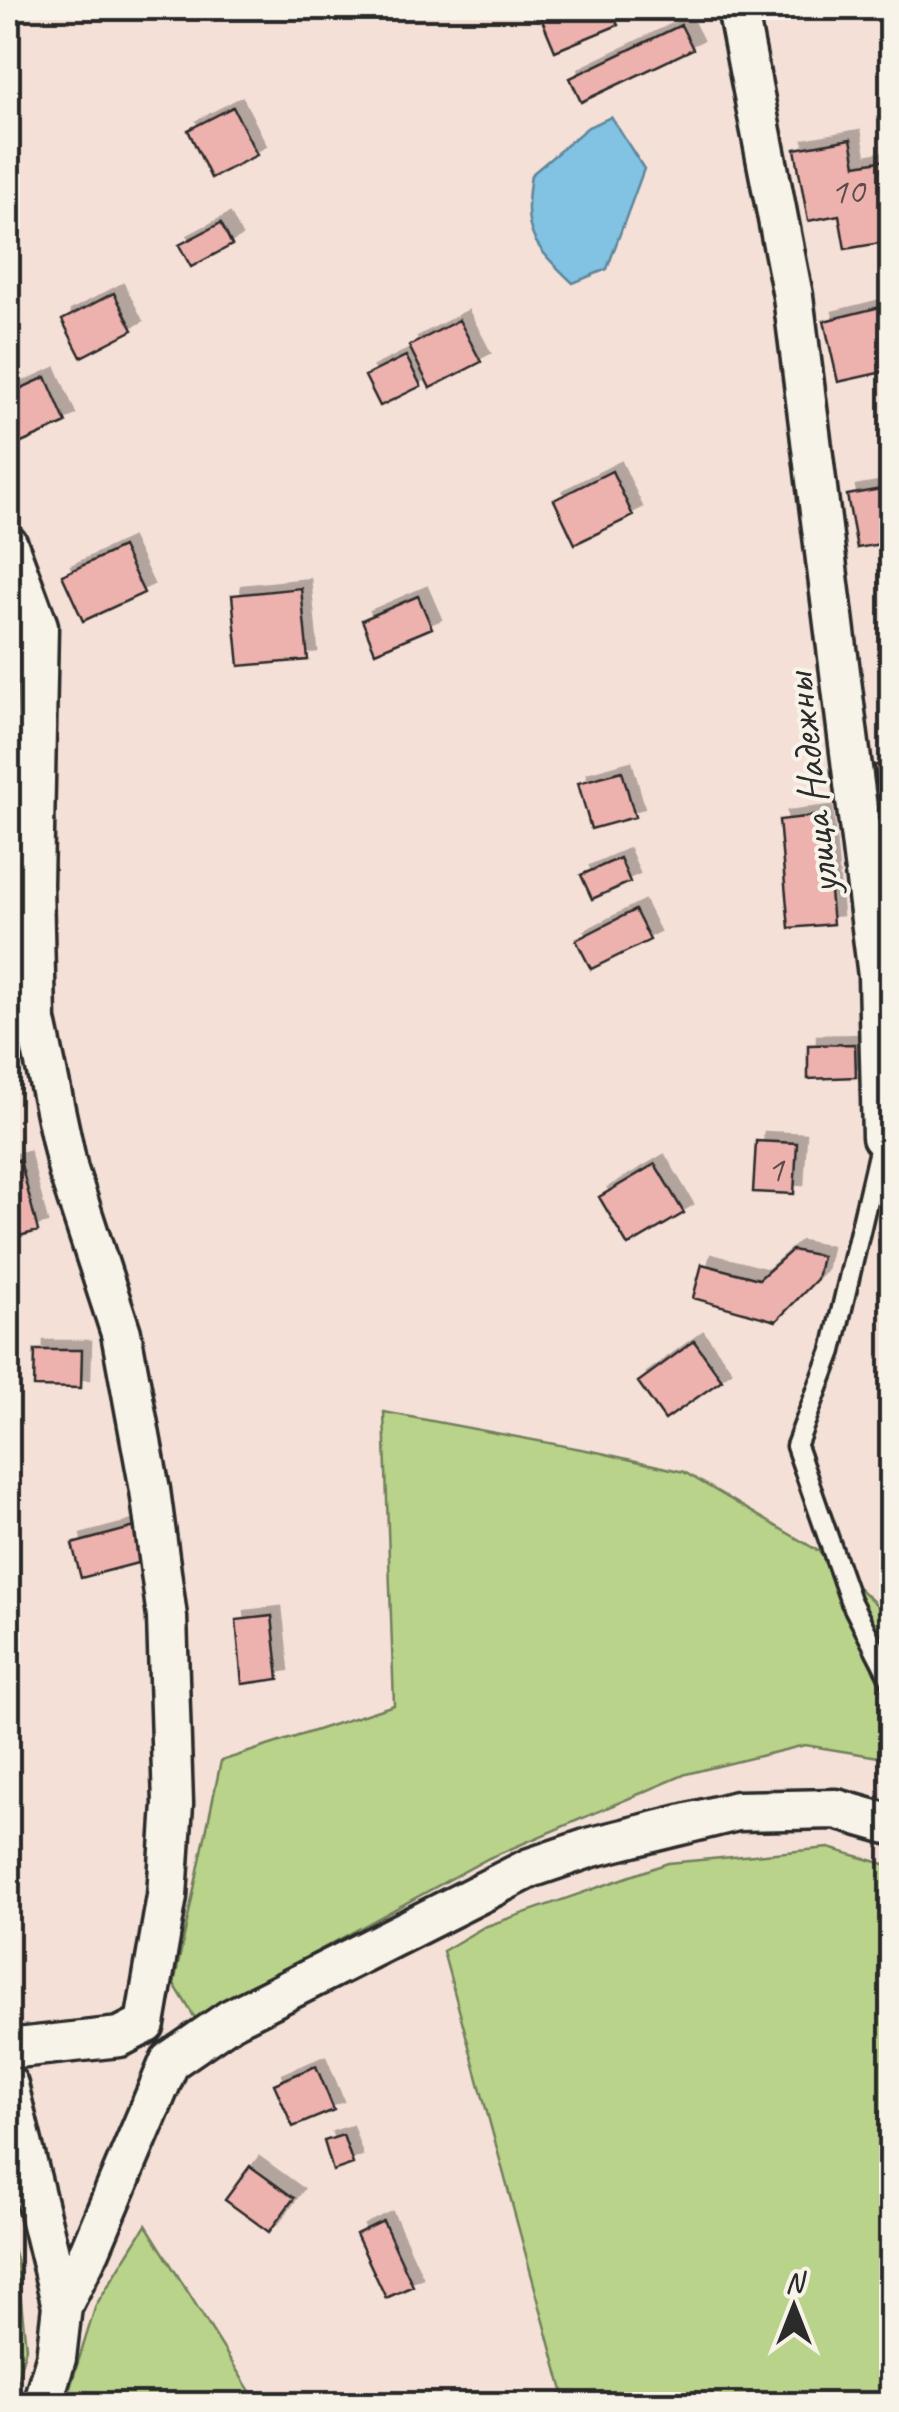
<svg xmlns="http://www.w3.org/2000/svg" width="899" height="2412" font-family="Caveat,sans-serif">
	<defs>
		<filter id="shadow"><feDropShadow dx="9" dy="-9" stdDeviation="0" flood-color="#0004"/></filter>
	</defs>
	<rect width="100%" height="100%" fill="#f4e0d7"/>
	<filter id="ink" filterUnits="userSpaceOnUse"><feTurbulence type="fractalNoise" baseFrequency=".01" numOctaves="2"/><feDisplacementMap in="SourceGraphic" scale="20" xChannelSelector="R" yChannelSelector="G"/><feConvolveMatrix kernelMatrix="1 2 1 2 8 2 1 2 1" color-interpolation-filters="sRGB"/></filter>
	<g filter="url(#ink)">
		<path fill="#b9d38b" stroke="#727f5b" stroke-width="2.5" d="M384,1412l213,40 87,20 136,80 71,66v141l-86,-14 -119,29 -197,84 -294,160 -21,-34 47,-223 173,-56z
			M829,1848l62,18v538h-340l12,-13 -120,-440 41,-24 184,-64z
			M146,2225l112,179h-193l31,-99z
			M8,2230l9,33 9,85 -16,56h-2z"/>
		<path fill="#82c2e2" stroke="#5f8699" stroke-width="2.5" d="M611,117l33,52 -37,100 -34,14c-41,-39 -51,-50 -42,-108l57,-48z"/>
		<path fill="#eeb2ae" stroke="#2b2b2b" stroke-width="2.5" filter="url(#shadow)" d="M537,8h73l8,17 -63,26z
			M681,25l12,24 -112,53 -11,-24z
			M233,107l24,48 -46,23 -23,-48z
			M851,139l5,26 36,-6v82l-47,8 -6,-34 -31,6 -13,-72z
			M221,223l11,22 -41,22 -12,-22z
			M114,293l19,37 -52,27 -19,-37z
			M892,304v66l-54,12 -14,-61z
			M459,320l22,42 -51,26 -21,-42z
			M406,356l15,30 -41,20 -15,-30z
			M46,377l20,46 -58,26v-55z
			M612,471l21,45 -58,28 -21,-44z
			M892,487v55l-35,6 -10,-53z
			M122,547l22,46 -61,28 -21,-46z
			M301,588l7,72 -69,6 -7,-71z
			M418,596l14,32 -57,24 -13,-32z
			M892,763v26l-14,2 -3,-26z
			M622,771l13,46 -44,12 -13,-46z
			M823,815l10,109 -44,4 -10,-108z
			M620,858l10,24 -38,17 -11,-24z
			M635,910l15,30 -59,29 -15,-29z
			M855,1044l1,33 -48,2v-34z
			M756,1141l41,2 -3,51 -41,-2z
			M20,1160l18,71 -30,8v-76z
			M655,1164l29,49 -56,33 -29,-49z
			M792,1250l30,6 -5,23 -41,42 -83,-23 9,-34 57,15z
			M694,1341l28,39 -57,40 -27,-38z
			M35,1350h47l-1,38 -47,-1z
			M135,1527l10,34 -64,17 -9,-34z
			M272,1616l7,63 -37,5 -6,-64z
			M316,2066l18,44 -41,17 -19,-43z
			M343,2135l10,29 -20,7 -9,-30z
			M250,2166l44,32 -25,34 -44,-32z
			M383,2221l30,65 -27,12 -30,-64z"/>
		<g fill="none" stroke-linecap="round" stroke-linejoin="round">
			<g stroke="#2b2b2b" stroke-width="25">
				<path id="lane" d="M882,1137l-50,214 -36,95 54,154 42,82"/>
			</g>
			<g stroke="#2b2b2b" stroke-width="45">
				<path id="street" d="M737,8l56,288 85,680 4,161
					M8,545l30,81 -5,258 3,137 32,149 53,163 29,157 17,127 6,187 -6,92 -22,128
					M8,2049l112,-12 25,-13
					M8,2085l54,221
					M42,2404l14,-46 6,-52 28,-56 80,-189 61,-42 299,-151 62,-21 145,-36 99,-2 56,16"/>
			</g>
			<use href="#lane" stroke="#f7f3e8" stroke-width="18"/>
			<use href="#street" stroke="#f7f3e8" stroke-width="38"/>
		</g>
	</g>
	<g text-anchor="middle" stroke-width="8" stroke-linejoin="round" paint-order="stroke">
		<g font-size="38" fill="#5c4d4c">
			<text x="847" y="203">10</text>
			<text x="775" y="1181">1</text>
		</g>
		<g font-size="42" fill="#2b2b2b" stroke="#f7f3e8">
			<text transform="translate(810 784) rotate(-97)" y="15">улица Надежны</text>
		</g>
	</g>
	<rect width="899" height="2412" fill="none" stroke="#f7f3e8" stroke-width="40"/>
	<rect x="20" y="20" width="859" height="2372" fill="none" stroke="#2b2b2b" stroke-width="4" filter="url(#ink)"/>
	<g transform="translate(794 2307)" stroke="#f7f3e8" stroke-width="8" paint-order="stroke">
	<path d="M0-8L18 38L0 25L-18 38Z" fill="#2b2b2b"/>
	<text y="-15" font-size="28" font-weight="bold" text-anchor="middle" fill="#2b2b2b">N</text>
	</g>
</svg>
